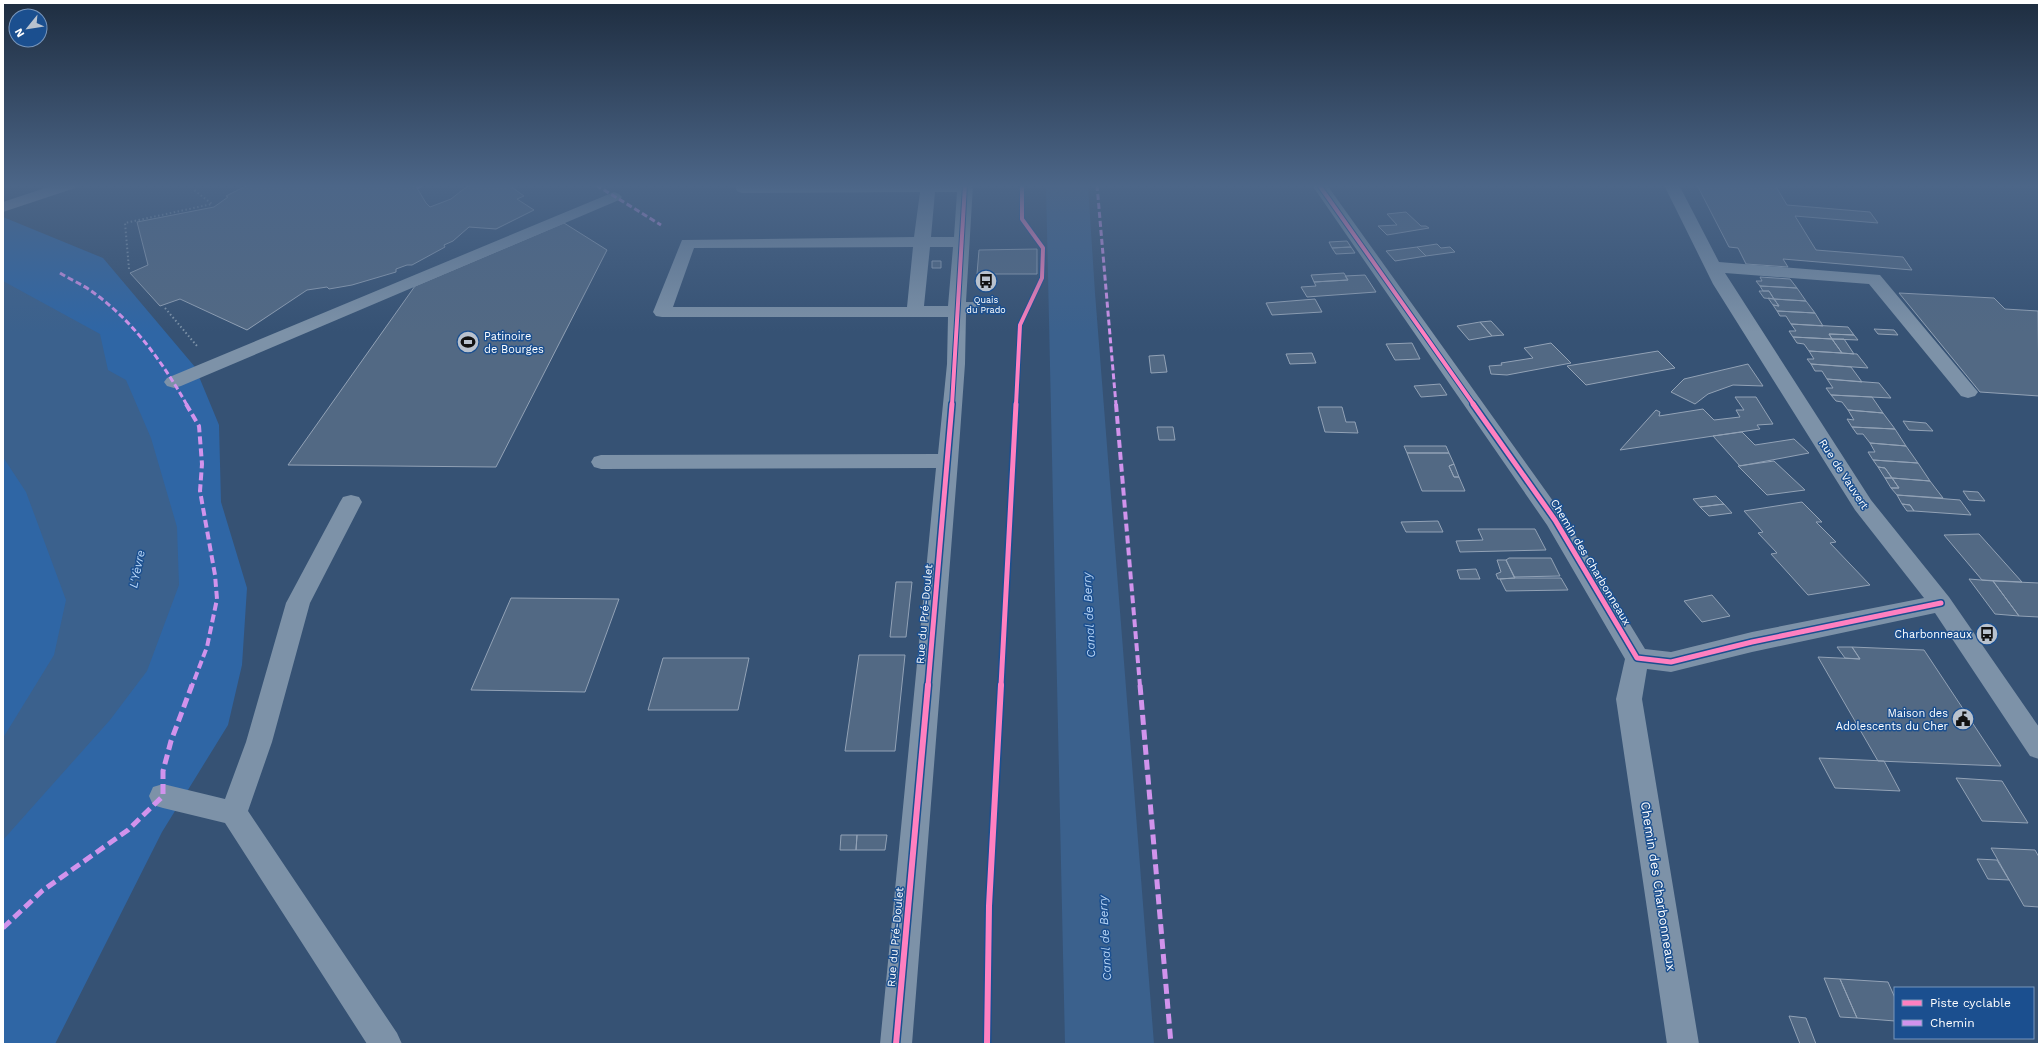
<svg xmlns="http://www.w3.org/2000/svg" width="2042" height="1047" font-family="'Work Sans',sans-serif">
	<rect width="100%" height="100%" fill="#365274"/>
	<path fill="#2f66a5" d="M3,217l100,41 92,109 24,58 2,77 26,86 -5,77 -14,60 -66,107 -107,212h-52z"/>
	<path fill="#3b618d" d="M1046,185h42l7,108 59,751h-89z
		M3,281l97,53 8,36 18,10 25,58 26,89 2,58 -32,86 -37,49 -107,120v-102l51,-83 12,-55 -40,-108 -23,-35z"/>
	<path fill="#526984" stroke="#92a2b6" d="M248,185h163l6,3 9,15 4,4 21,-8 14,-11 7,-3h37l15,11 -7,3 17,11 -38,19 -27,-2 -16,14 -9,4 1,2 -33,18h-5l-11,4v3l-44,13 -23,4 -2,-2 -20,3 -60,40 -67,-31 -20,7 -30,-33 18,-8 -11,-43 77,-15 14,-10 -2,-1z
		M1697,185h78l12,20 83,7 8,11 -83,-7 21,34 87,7 9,13 -129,-11 5,8 -42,-3 -8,-16 -9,-1z
		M1406,212l15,14h5l3,2 -42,7 -9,-9 19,-1 -10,-11z
		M564,223l43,27 -111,217 -208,-2 127,-179z
		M1347,241l4,6 -19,1 -3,-6z
		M1437,244l4,4 9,-1 5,5 -29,4 -9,-9z
		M1351,247l4,6 -19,1 -4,-6z
		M1417,247l9,9 -31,5 -9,-10z
		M1037,249v25h-60l2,-24z
		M932,261h9v7h-9z
		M1344,273l4,7 -34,2 -3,-7z
		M1365,275l11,17 -69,5 -6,-10 15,-1 -2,-4 34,-2 -3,-4z
		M1760,277l30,2 7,9 -37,-2 -4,-5h6z
		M1760,286l37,2 9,13 -32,-2 -5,-8h-6z
		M1759,291h10l5,8 -10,-1z
		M1899,293l95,5 11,11 33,2 1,85 -59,-4z
		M1768,298l6,1 5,7 -6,-1z
		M1315,299l7,13 -50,3 -6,-12z
		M1774,299l32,2 9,12 -38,-2 -4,-6 6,1z
		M1777,311l38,2 8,13 -32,-2 -5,-8h-6z
		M1491,321l13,14 -12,1 -12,-14z
		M1480,322l12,14 -23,4 -12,-14z
		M1791,324l57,3 6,8 -25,-1 3,5 -39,-2 -4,-6h7z
		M1874,329l20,1 4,5 -20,-1z
		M1829,334l25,1 4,5 -26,-1z
		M1793,337l39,2 10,14 -33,-2 -5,-7 -7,-1z
		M1832,339h12l10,15 -12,-1z
		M1412,343l8,16 -25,1 -9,-16z
		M1551,343l20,20 -64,12 -16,-1 -2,-8 13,-1 -1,-2 32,-5 -9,-10z
		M1658,351l17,17 -89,17 -19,-19z
		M1809,351l48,3 11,14 -57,-4 -4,-5h7z
		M1312,353l4,10 -26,1 -4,-10z
		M1164,355l3,17 -16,1 -2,-17z
		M1748,364l15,22 -30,-1 -25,9 -13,10 -24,-12 13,-13z
		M1811,364l40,3 11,15 -35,-3 -5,-8h-7z
		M1827,379l52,4 12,15 -60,-3 -5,-7h7z
		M1440,384l7,11 -26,2 -7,-11z
		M1831,395l41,2 11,16 -35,-3 -6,-8 -6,-1z
		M1735,397h21l17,27 -16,1 3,4 -140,21 36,-40 4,2 -1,4 44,-7 11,11 26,-3 -4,-7h8z
		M1318,407h24l4,15h9l3,11 -33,-1z
		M1848,410l35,3 12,16 -43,-2 -5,-8 7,1z
		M1903,421l23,2 7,8 -24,-1z
		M1157,427h16l2,13h-16z
		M1852,427l43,2 11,17 -36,-3 -7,-9h-6z
		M1742,432l13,13 39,-6 15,14 -69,13 -27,-30z
		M1870,443l36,3 12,17 -45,-3 -5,-8h7z
		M1404,446h42l3,7h-42z
		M1407,453h42l5,11 -5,2 5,11h5l6,14h-43z
		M1873,460l45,3 12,18 -38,-3 -7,-10 -7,-1z
		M1774,461l31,29 -38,5 -29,-29z
		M1454,464l5,13h-5l-5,-11z
		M1878,467l7,1 7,10h-7z
		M1885,478h7l7,10h-8z
		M1892,478l38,3 13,17 -46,-3 -6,-7h8z
		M1963,491l15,1 7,9 -16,-1z
		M1897,495l63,5 11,15 -57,-4 -4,-6 -8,-1z
		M1716,496l8,8 -24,3 -7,-8z
		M1802,502l20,20h-6l20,20 -6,1 40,42 -62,10 -37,-41 6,-1 -19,-20 5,-1 -19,-21z
		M1724,504l8,9 -23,3 -9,-9z
		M1902,504l8,1 4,6h-7z
		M1438,521l5,11h-37l-5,-10z
		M1478,529h57l11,21 -86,2 -4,-11 27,-1z
		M1979,534l43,48 -40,-2 -38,-45z
		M1509,558h42l9,18 -46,1 -8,-17z
		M1497,560h9l9,18 -17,1 -2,-5 5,-2z
		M1476,569l4,10h-20l-3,-9z
		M1515,578h46l7,12 -62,1 -6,-12z
		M1969,579l24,2 26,35 -24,-2z
		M1993,581l46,2v34l-20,-1z
		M896,582h16l-6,55h-16z
		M1712,595l18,21 -28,6 -18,-21z
		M511,598l108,1 -34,93 -114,-2z
		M1837,647h15l8,12 -15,-1z
		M1852,647l72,3 77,116 -123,-5 -60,-104 42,2z
		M859,655h46l-10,96h-50z
		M663,658h86l-11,52h-90z
		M1819,758l65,3 16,30 -65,-3z
		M1956,778l46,3 26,42 -46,-2z
		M841,835h16l-1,15h-16z
		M857,835h30l-2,15h-29z
		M1991,848l44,2 4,7v50l-15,-1z
		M1977,859l20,1 12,20 -21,-1z
		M1824,978l16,1 17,39 -17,-1z
		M1840,979l48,3 7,16v23l-38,-3z
		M1789,1016l17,2 10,26h-16z"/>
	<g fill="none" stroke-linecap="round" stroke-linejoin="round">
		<path stroke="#7d92a8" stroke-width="2" stroke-dasharray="1.5 2.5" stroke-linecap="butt" d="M129,269l-4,-46 87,-19 -18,-14
			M165,308l32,38"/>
		<path fill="#7d92a8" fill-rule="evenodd" d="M734,185h239l-7,117h10l3,4 -3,4 -10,4 -1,50 -7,97 -46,583h-32l56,-576 -335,1 -7,-2 -3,-5 3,-5 7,-2 337,-1 9,-90 1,-47h-286l-6,-1 -3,-4 29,-72 232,-3 6,-45 -178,1 -5,-2zM935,192h22l-3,45h-23zM913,247l-6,60h-234l21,-59zM930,247h23l-5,59h-24z
			M1312,185h15l236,330 82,134 26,3 81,-20 172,-34 -69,-88 -142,-226 -49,-99h15l40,77 161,13 98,117 -3,4 -7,2 -7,-2 -92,-112 -144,-11 146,227 78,97 90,130v32l-9,-3 -95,-143 -183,39 -81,20 -24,-3 -5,30 57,345h-32l-51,-345 9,-40 -78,-134z
			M614,192l5,2 3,3 -3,3 -438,186 -7,2 -7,-2 -3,-4 3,-4z
			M351,495l8,2 3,5 -52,101 -38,139 -24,69 149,222 5,11h-35l-142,-221 -62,-15 -10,-3 -4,-9 4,-9 10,-3 62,15 21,-57 40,-139 54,-101 3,-5z"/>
		<path fill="#7d8ea7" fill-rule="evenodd" d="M54,185h23l-2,3 -72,24v-10z"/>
		<path stroke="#d193ec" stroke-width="3" stroke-dasharray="6 3" stroke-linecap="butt" d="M596,185l65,40
			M1097,185l19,220
			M417,188l6,-3
			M60,273c11,7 24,12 34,20 40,29 69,70 93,112"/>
		<path stroke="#d193ec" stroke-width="4" stroke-dasharray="8 4" stroke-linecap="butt" d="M186,404l13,22 3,38 -2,27 15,84 2,24 -10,48 -15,39
			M1116,404l24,282"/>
		<path stroke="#d193ec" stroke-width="5" stroke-dasharray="10 5" stroke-linecap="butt" d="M1140,685l31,359
			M3,928l39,-37 86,-61 35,-34v-25l8,-30 21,-56"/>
		<g stroke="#1b4f8f" stroke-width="6">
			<path id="cycleway-far2" d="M1319,185l155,220
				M952,405l13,-220
				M1016,405l4,-80 22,-47 1,-30 -21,-29v-34"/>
		</g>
		<g stroke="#1b4f8f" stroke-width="8">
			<path id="cycleway-far1" d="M1473,404l82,116 82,138 34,4 81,-20 189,-39
				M928,686l24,-282
				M1001,686l15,-282"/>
		</g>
		<g stroke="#1b4f8f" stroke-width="9">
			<path id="cycleway" d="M896,1044l32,-359
				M987,1044l2,-138 12,-221"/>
		</g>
		<use href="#cycleway-far2" stroke="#ff80c0" stroke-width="4"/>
		<use href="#cycleway-far1" stroke="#ff80c0" stroke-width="5"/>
		<use href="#cycleway" stroke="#ff80c0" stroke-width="6"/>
	</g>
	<linearGradient id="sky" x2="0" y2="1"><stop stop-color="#1e2d40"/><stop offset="0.56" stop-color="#4c6688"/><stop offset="1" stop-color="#4c6688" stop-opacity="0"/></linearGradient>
	<rect width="2042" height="332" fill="url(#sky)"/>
	<defs>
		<g id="bus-disc" transform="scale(1.15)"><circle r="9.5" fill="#b9c2ce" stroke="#1b4f8f"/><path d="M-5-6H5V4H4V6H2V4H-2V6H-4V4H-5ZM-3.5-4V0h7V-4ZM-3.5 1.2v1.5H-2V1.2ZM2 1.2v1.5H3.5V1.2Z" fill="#111"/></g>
		<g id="stadium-disc" transform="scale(1.15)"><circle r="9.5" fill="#b9c2ce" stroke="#1b4f8f"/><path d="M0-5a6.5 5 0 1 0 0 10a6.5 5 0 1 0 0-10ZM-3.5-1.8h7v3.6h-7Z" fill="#111"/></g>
		<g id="civic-disc" transform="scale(1.15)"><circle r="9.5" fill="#b9c2ce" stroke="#1b4f8f"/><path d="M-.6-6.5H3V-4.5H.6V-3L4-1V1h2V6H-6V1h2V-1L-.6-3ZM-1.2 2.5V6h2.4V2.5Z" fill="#111"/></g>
	</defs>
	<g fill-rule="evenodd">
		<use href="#bus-disc" x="986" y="281"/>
		<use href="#stadium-disc" x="468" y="342"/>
		<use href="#bus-disc" x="1987" y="634"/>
		<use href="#civic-disc" x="1963" y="719"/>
	</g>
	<g text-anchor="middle" stroke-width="3" stroke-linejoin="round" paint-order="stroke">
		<g font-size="9" fill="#fff" stroke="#1b4f8f">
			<text x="986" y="303">Quais<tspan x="986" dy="10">du Prado</tspan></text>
		</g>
		<g font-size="11" fill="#fff" stroke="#1b4f8f" text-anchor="end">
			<text x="484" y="340" text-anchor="start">Patinoire<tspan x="484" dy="13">de Bourges</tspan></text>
			<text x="1972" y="638">Charbonneaux</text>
			<text x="1948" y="717">Maison des<tspan x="1948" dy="13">Adolescents du Cher</tspan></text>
		</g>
		<g font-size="11" fill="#fff" stroke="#1b4f8f">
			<text transform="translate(1844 474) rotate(57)" y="4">Rue de Vauvert</text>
			<text transform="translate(1591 562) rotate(59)" y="4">Chemin des Charbonneaux</text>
			<text transform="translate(924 614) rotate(-85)" y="4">Rue du Pré-Doulet</text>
			<text transform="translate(895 937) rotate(-85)" y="4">Rue du Pré-Doulet</text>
		</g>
		<g font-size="12" font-style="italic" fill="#b5d3f5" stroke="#1b4f8f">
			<text transform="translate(137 569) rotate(-78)" y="4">L'Yèvre</text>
			<text transform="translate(1089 615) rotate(-93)" y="4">Canal de Berry</text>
			<text transform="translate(1105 938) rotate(-93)" y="4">Canal de Berry</text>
		</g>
		<g font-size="13" fill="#fff" stroke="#1b4f8f">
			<text transform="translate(1659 886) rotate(81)" y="5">Chemin des Charbonneaux</text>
		</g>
	</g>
	<rect width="2042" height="1047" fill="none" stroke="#ffffff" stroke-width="8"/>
	<rect x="1894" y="987" width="140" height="52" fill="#1b4f8f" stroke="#7695bc"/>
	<rect x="1902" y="1000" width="20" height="6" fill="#ff80c0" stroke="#7695bc"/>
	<text x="1930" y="1007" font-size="12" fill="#ffffff">Piste cyclable</text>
	<rect x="1902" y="1020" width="20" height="6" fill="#d193ec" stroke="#7695bc"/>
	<text x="1930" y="1027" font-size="12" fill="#ffffff">Chemin</text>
	<g transform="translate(28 28) rotate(240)"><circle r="19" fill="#1b4f8f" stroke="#7695bc"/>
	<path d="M0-3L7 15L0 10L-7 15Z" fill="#b9c2ce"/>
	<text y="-6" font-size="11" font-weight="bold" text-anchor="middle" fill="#ffffff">N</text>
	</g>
</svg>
